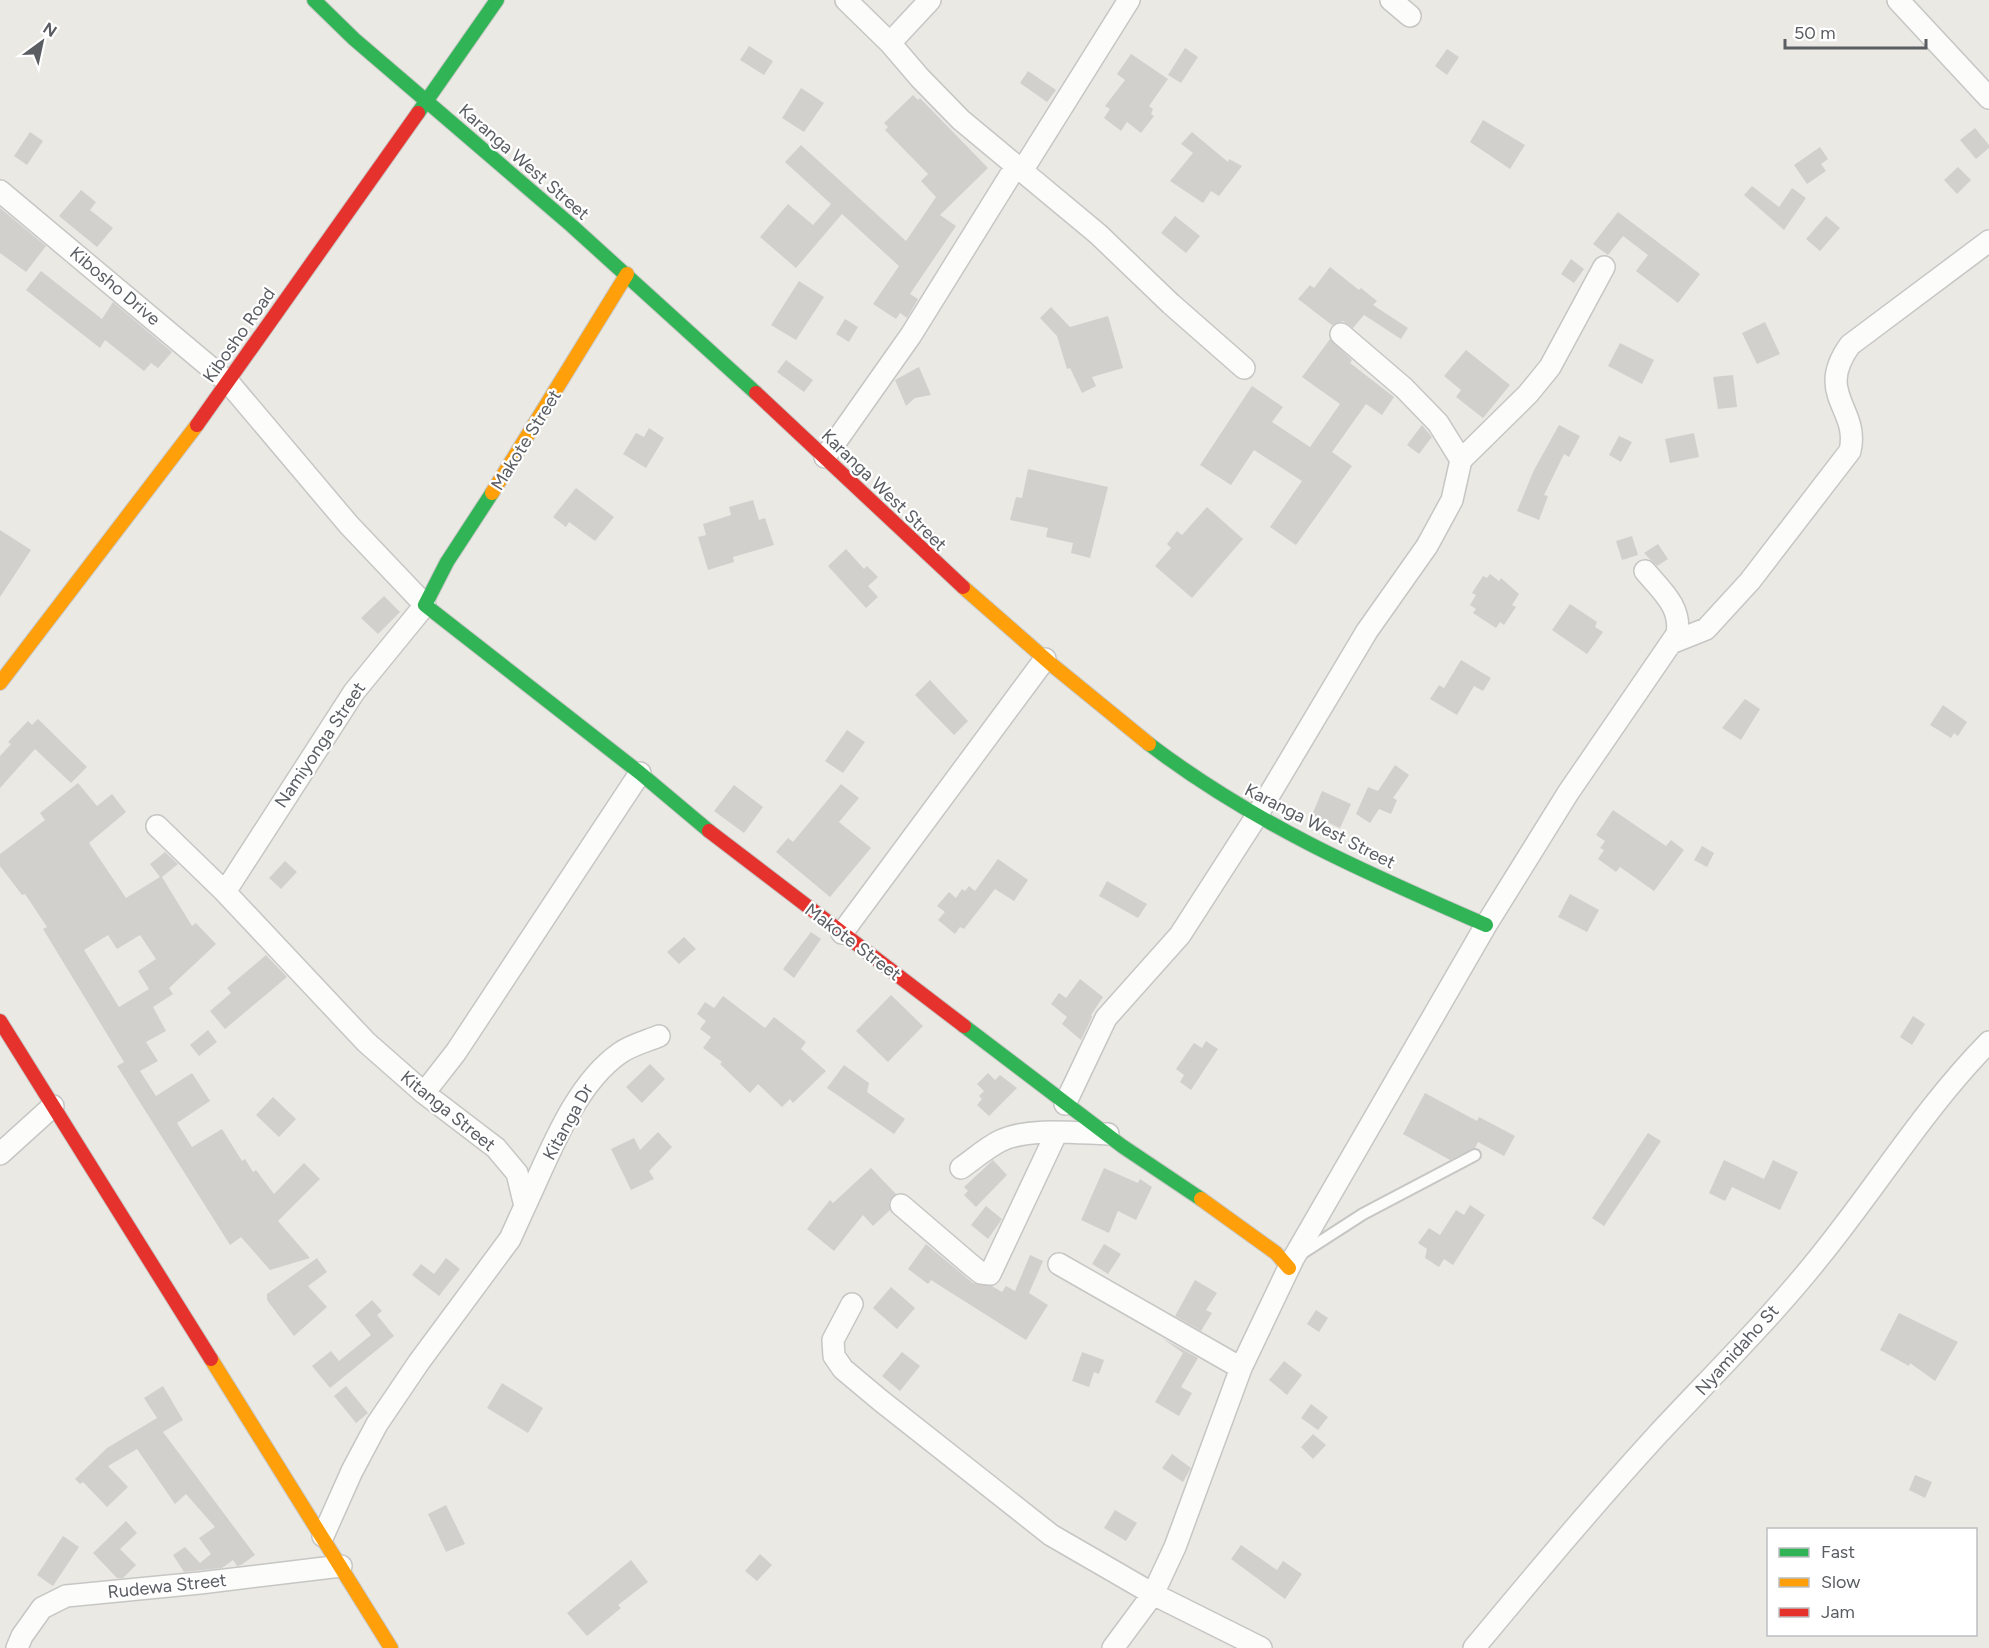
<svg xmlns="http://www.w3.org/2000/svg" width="1989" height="1648" font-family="Figtree,sans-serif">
	<rect width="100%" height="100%" fill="#eae9e4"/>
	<path fill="#d1d0cd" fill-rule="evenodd" d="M749,46l24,15 -9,14 -24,-15z
		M1185,48l13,9 -17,26 -13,-8z
		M1447,49l12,8 -12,18 -12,-9z
		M1131,54l37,25 -19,27 4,3 -2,5 3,2 -13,17 -14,-11 -6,9 -17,-13 6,-9 -5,-3 20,-26 -8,-6z
		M1028,71l28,19 -9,12 -27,-19z
		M801,88l23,15 -20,29 -22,-14z
		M913,95l5,5 2,-2 68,70 -48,47 16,11 -46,68 8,5 -11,19 -7,-5 -4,6 -23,-15 26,-38 -57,-52 -46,54 -36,-31 28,-33 25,21 18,-21 -46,-42 16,-17 105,96 30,-44 -15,-16 7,-7 -43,-44 3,-3 -4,-4z
		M1483,120l42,25 -15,24 -40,-27z
		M1975,128l14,17v3l-13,11 -16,-19z
		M30,132l13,9 -16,24 -13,-9z
		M1192,132l36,30 1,-3 13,7 -23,30 -8,-5 -8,12 -33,-22 23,-28 -12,-9z
		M1820,147l8,12 -7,5 5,7 -19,13 -13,-19z
		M1958,167l13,13 -14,14 -13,-14z
		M1752,186l27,21 13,-19 14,10 -22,32 -40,-35z
		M81,190l15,12 -6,8 23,18 -16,19 -38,-31z
		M0,208l46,38 -20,26 -26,-19z
		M1618,212l82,62 -22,29 -42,-32 12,-16 -25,-19 -15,19 -15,-11z
		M1175,216l25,20 -14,17 -25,-20z
		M1826,216l14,12 -20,23 -14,-12z
		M1571,259l13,10 -10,14 -13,-9z
		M1330,267l29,23 2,-2 16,13 -4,4 35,23 -7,11 -37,-24 -11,13 -10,-7 -11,4 -34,-26 12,-14 4,3z
		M41,271l61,48 11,-17 59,50 -14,16 -7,-5 -7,8 -39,-31 -5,8 -74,-58z
		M799,281l25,16 -28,43 -25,-15z
		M1051,307l19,20 38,-11 15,52 -31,9 4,9 -14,7 -12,-25 -3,1 -10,-33 -17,-18z
		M845,319l13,8 -9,15 -13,-8z
		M1765,322l15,32 -23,10 -15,-31z
		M1330,339l22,21 -2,3 44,34 -12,18 -16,-11 -34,48 20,14 -56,79 -26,-18 32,-46 -48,-31 -23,35 -31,-20 52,-79 31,21 -11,15 38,25 30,-43 -38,-27z
		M1620,343l34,17 -12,24 -34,-18z
		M1466,350l44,35 -27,33 -27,-21 5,-7 -17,-14z
		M786,360l27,20 -9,12 -27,-20z
		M919,367l12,28 -16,3 -9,8 -11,-26z
		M1733,375l4,32 -19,2 -5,-32z
		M1422,425l10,12 -13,17 -12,-9z
		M1559,425l21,11 -11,21 -5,-3 -20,41 4,1 -9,24 -22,-9 17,-41z
		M649,428l15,10 -18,30 -23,-14 13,-21 8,4z
		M1694,433l5,24 -29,6 -5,-24z
		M1619,436l13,6 -11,20 -12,-7z
		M1028,469l80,18 -18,71 -19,-5 2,-10 -27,-6 2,-9 -38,-8 6,-23 6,1z
		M576,488l38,29 -19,24 -26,-19 -3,5 -13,-10z
		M753,500l6,20 6,-2 9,27 -41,12 1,5 -26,8 -10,-33 8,-2 -3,-11 28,-9 -2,-8z
		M1207,507l36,32 -51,59 -37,-32 16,-18 -4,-4 10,-13 5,4z
		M0,530l31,20 -31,47z
		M1632,536l6,19 -16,5 -6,-19z
		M1658,544l10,15 -11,7 -13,-13z
		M846,549l18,20 3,-3 11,11 -10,9 10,11 -12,11 -38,-42z
		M1490,574l9,7 2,-3 18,16 -7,11 4,2 -12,18 -4,-3 -4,6 -23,-15 3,-4 -6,-4 6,-10 -4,-2 11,-17 4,2z
		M384,596l16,16 -22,22 -17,-16z
		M1570,604l27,18 -2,5 8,5 -16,22 -35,-24z
		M1461,660l30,18 -8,13 -9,-5 -17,29 -27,-16 9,-14 5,3z
		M930,680l38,41 -14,14 -39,-40z
		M1745,699l15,10 -19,31 -19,-12z
		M1943,705l24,17 -9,14 -4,-3 -3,5 -21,-13z
		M38,719l49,48 -16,16 -36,-34 -35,39v-32l11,-12 -3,-2 20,-21 4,4z
		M847,730l18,12 -22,31 -18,-12z
		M1395,765l14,10 -16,23 4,2 -6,14 -12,-5 -9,14 -14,-9 12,-27 10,4z
		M78,783l19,23 15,-12 14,18 -37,31 37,55 34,-21 -10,-13 15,-12 13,12 -16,13 30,49 4,-3 20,21 -47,44 4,6 -20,13 13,24 -20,11 12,19 -18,10 16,25 36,-23 18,28 -33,22 15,24 30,-18 20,32 3,-2 8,13 3,-2 18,24 30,-31 16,16 -42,42 32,37 -40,12 -29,-33 -11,8 -113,-179 7,-4 -81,-133 4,-2 -22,-33 -3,1 -22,-29v-12l45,-34 -5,-7zM108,935l9,14 23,-14 16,24 -18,12 11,18 -30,18 -35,-57z
		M841,784l18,14 -20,24 32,26 -41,49 -54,-45 12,-14 5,4z
		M734,785l29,22 -19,26 -30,-22z
		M1322,791l29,13 -11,24 -28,-13z
		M1613,810l53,36 5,-6 13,10 -30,41 -34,-24 -4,5 -18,-13 6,-9 -4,-2 5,-7 -9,-6z
		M1702,846l12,7 -7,14 -13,-7z
		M998,859l30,21 -14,21 -19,-12 -31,40 -4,-2 -5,7 -17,-14 7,-8 -8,-6 12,-14 7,6 6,-9 3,2 4,-5 6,5z
		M285,861l12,11 -16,17 -12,-11z
		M1107,881l40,23 -9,14 -39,-22z
		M1570,894l29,16 -12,22 -29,-15z
		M811,932l10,7 -27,39 -11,-9z
		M684,937l12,12 -17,15 -12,-12z
		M266,955l21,22 -62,52 -15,-18 21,-18 -4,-5z
		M1080,979l23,18 -12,18 1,2 -11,23 -19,-16 5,-7 -16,-13 8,-11 7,5z
		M891,995l32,31 -35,36 -32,-31z
		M723,996l42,32 9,-11 32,25 -5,7 25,22 -33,32 -3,-4 -8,8 -24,-23 -8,9 -30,-29 2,-2 -19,-14 8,-11 -11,-8 6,-8 -9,-7 8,-12 9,6z
		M1913,1016l12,8 -13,21 -12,-8z
		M208,1030l9,12 -18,14 -9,-11z
		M1206,1041l12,8 -27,41 -11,-8 4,-7 -8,-6 18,-26 8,5z
		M650,1064l15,15 -23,24 -16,-16z
		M844,1065l25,18 -2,9 38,27 -11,15 -67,-46z
		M988,1073l7,7 5,-5 17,13 -28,28 -12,-11 5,-6 -3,-3 5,-5 -7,-7z
		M1425,1093l52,28 2,-4 36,19 -11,20 -26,-14 -3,6 -25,12 -47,-26z
		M273,1097l23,22 -17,18 -23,-22z
		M658,1132l14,15 -23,24 5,8 -23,11 -20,-41 23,-11 6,12z
		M1648,1133l13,8 -57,85 -12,-8z
		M993,1160l14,15 -31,32 -12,-12 4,-4 -4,-4z
		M1724,1160l40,19 9,-19 25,12 -18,38 -48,-23 -7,14 -16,-8z
		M871,1168l25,26 -7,8 1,8 -17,16 -10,-11 -29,36 -27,-22 23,-29 3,3z
		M1104,1168l34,15 2,-4 12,8 -16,33 -18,-9 -9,22 -28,-13z
		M1470,1205l15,10 -32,50 -9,-6 -5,8 -14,-9 2,-9 -9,-6 11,-15 11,7 16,-25 8,5z
		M986,1206l16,13 -14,20 -17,-14z
		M926,1244l47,39 19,3 10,6 4,-6 9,5 15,-36 13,6 -14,32 19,12 -22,35 -95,-60 -3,4 -20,-15z
		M1104,1244l17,10 -13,20 -16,-10z
		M317,1258l10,14 -19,14 19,21 -33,29 -27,-36v-6z
		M446,1258l14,11 -21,27 -27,-21 9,-11 13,10z
		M1195,1280l22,13 -11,17 6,3 -11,18 -26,-15z
		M891,1287l24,21 -18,21 -24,-21z
		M372,1300l10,11 -5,4 17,21 -64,52 -18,-22 19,-15 8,10 32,-26 -16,-20z
		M1316,1310l12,8 -9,14 -12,-8z
		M1899,1313l59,29 -23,39 -25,-18 -1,3 -29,-16z
		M1162,1338l36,20 -17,29 11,6 -13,23 -24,-14 28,-49z
		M902,1352l18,14 -20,25 -18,-15z
		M1082,1352l22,8 -5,14 -5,-2 -5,15 -17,-6z
		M1284,1361l18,14 -15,20 -18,-15z
		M502,1383l41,25 -15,25 -41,-25z
		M163,1386l20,34 -20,12 92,123 -14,10 -4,1 -4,-6 -11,8 -38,4 -11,-17 12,-8 15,16 11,-9 -12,-16 16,-11 -29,-33 -11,10 -38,-55 -29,17 20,21 -21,20 -24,-25 -3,2 -5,-5 32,-31 50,-30 -13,-20z
		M346,1386l22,27 -12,10 -22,-27z
		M1311,1404l17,13 -10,13 -17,-12z
		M1313,1434l13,11 -13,14 -12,-12z
		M1172,1454l19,14 -8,14 -21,-14z
		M1915,1475l17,7 -7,16 -16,-8z
		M446,1505l19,39 -19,8 -18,-38z
		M1115,1510l22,13 -11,18 -22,-13z
		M126,1521l11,12 -17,16 16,16 -13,13h-6l-24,-25z
		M63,1536l16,11 -26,39 -16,-11z
		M1241,1545l36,25 6,-9 19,13 -17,25 -54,-40z
		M760,1554l12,11 -15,16 -12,-10z
		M631,1560l17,22 -30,23 3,3 -34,28 -20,-23z"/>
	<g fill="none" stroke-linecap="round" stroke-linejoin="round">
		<g stroke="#c6c6c5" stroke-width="14">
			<path id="lane" d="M1301,1254l62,-40 112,-59"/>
		</g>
		<g stroke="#c6c6c5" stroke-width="24">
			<path id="street" d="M846,0l44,43 30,35 41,42 137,114 73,70 73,64
				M1391,0l19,16
				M1898,0l91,98
				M890,43l40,-43
				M1022,171l107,-171
				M0,191l229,192 120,142 76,80 -71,87 -129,200
				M825,457l86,-122 105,-169
				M1461,460l67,-66 22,-27 54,-100
				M1671,643l35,-14 44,-48 100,-130c10,-43 -36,-56 0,-106l139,-104
				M157,826l68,66 141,150 58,51 72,55 21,25 8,33 -15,33 -91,123 -42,62 -25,47 -29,65
				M842,933l203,-274
				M424,1093l32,-41 184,-279
				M1065,1104l41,-86 74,-83 76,-118 111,-186 60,-85 25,-46 9,-40 -23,-37 -34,-35 -63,-54
				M0,1154l53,-48
				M961,1168c13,-9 25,-20 39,-27 29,-14 76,-8 108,-7
				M901,1205l70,60 10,8 9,1 66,-140
				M525,1206c24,-51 49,-121 95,-153 11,-8 27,-12 39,-17
				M1059,1264l182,104
				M852,1304l-19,36 1,16 9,13 37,31 171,135 102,59 108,54
				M17,1648l5,-12 20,-28 24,-12 134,-13 141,-17
				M1113,1648l40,-54 22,-47 66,-179 52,-109 193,-334 82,-132 109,-159c5,-27 -16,-44 -32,-63
				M1474,1648c60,-72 120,-144 184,-214 54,-58 110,-113 159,-174 59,-72 107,-152 172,-218"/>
		</g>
		<g stroke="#c7c7c6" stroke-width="16">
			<path id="fast" d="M314,0l40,39 218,187 184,167
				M418,113l79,-113
				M492,493l-45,69 -22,43 215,168 69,58
				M1149,744c105,80 217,129 337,181
				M964,1026l158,120 79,53"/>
		</g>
		<g stroke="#c7c7c6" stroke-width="16">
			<path id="slow" d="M492,493l135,-219
				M963,587l88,77 98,80
				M0,683l197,-258
				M1201,1199l75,54 13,15
				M211,1359l180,289"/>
		</g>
		<g stroke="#c7c7c6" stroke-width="16">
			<path id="jam" d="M756,393l207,194
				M197,425l221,-312
				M709,831l255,195
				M0,1021l211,338"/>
		</g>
		<use href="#lane" stroke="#fcfcfb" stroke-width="10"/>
		<use href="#street" stroke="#fcfcfb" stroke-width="21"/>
		<use href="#fast" stroke="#30b455" stroke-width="14"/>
		<use href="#slow" stroke="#ff9f0a" stroke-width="14"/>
		<use href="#jam" stroke="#e5322d" stroke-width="14"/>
	</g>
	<g text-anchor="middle" stroke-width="4.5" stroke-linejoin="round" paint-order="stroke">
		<g font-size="18" fill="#5a5d62" stroke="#fff">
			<text transform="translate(524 162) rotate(41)" y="6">Karanga West Street</text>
			<text transform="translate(115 286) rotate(40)" y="6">Kibosho Drive</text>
			<text transform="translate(239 335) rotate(-55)" y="6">Kibosho Road</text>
			<text transform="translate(526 440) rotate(-58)" y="6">Makote Street</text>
			<text transform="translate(884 490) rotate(44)" y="6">Karanga West Street</text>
			<text transform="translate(320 745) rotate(-56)" y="6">Namiyonga Street</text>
			<text transform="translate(1320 826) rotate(27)" y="6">Karanga West Street</text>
			<text transform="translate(853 942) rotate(37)" y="6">Makote Street</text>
			<text transform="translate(448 1111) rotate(39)" y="6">Kitanga Street</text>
			<text transform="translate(568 1122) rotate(-61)" y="6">Kitanga Dr</text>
			<text transform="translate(1737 1350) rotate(-48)" y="6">Nyamidaho St</text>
			<text transform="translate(167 1586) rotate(-6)" y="6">Rudewa Street</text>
		</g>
	</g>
	<rect x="1767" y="1528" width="210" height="108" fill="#ffffff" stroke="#bdbec0" stroke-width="1.5"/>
	<rect x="1779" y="1548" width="30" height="9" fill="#30b455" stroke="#bdbec0" stroke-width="1.5"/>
	<text x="1821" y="1558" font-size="18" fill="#5a5d62">Fast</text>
	<rect x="1779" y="1578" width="30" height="9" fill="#ff9f0a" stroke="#bdbec0" stroke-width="1.5"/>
	<text x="1821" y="1588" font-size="18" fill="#5a5d62">Slow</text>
	<rect x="1779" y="1608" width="30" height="9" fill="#e5322d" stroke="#bdbec0" stroke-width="1.5"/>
	<text x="1821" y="1618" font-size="18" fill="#5a5d62">Jam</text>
	<g transform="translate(42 42) rotate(33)" stroke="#ffffff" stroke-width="4.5" paint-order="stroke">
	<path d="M0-4.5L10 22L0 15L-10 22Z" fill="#5a5d62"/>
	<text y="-9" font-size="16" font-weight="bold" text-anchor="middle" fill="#5a5d62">N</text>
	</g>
	<path d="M1785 39v9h141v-9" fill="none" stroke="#5a5d62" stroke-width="3"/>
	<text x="1794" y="39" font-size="18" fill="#5a5d62" stroke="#ffffff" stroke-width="4.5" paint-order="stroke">50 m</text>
</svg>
